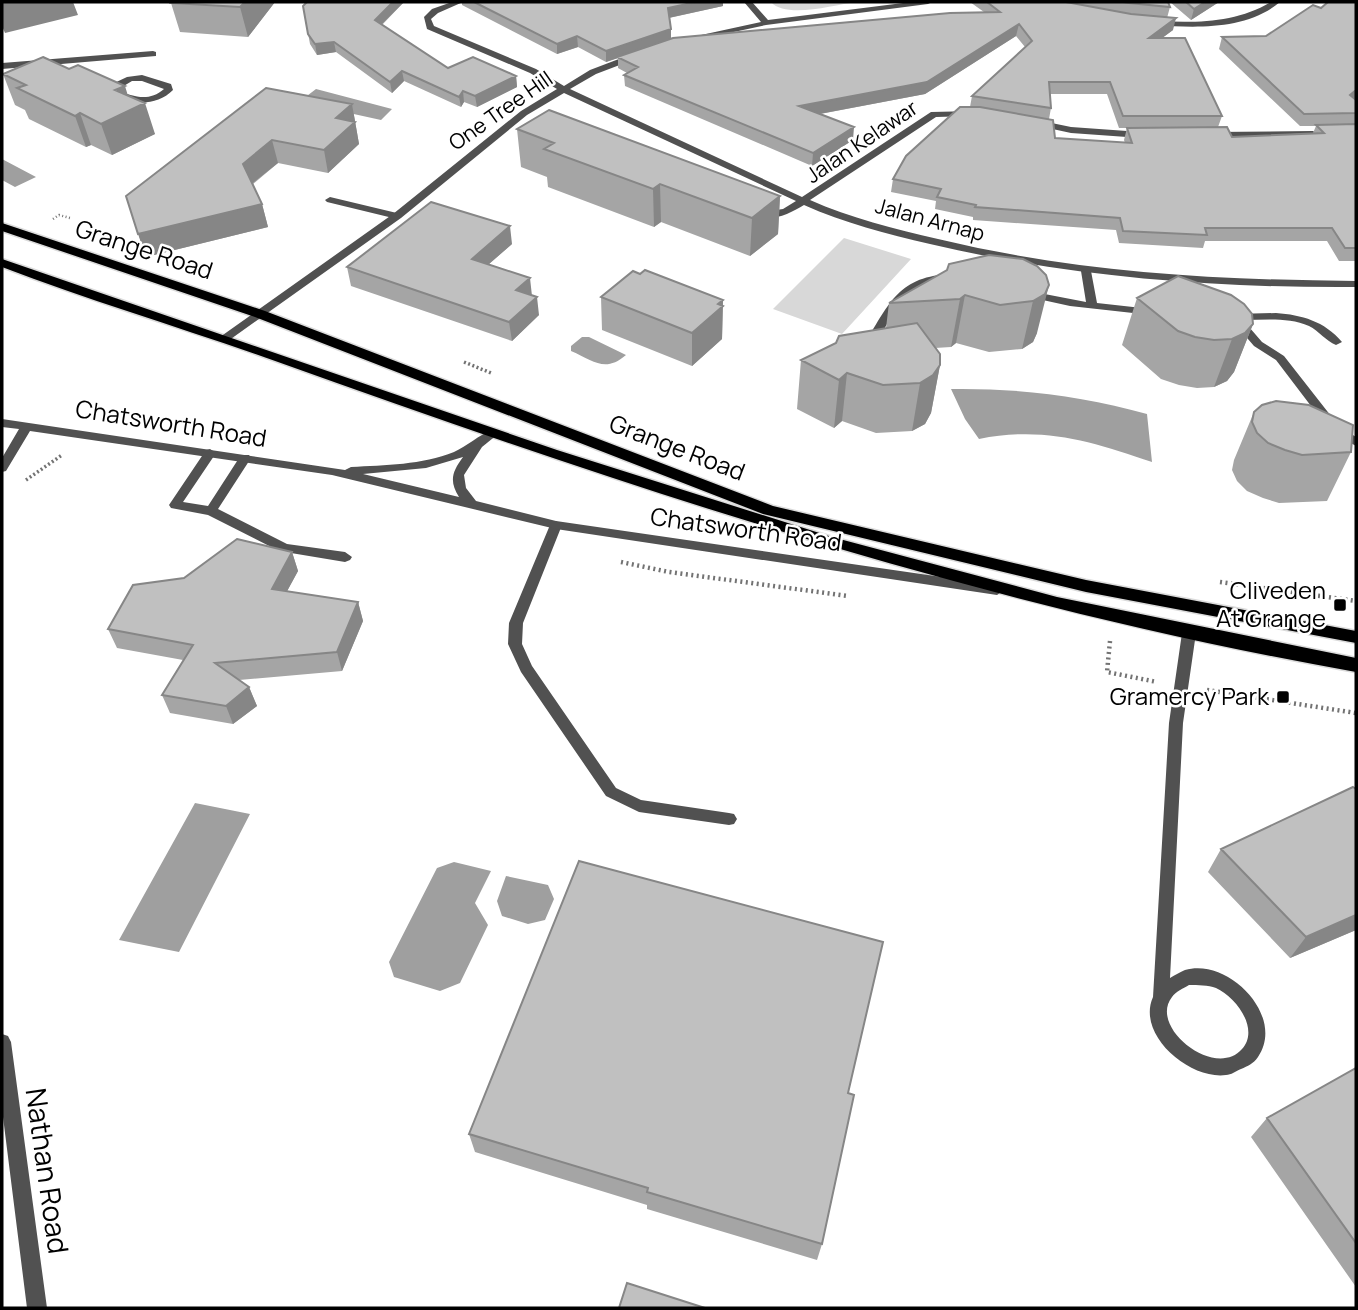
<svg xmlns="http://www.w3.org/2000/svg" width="1358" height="1310" font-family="Manrope,sans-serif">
	<rect width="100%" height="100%" fill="#fff"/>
	<path fill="#d8d8d8" d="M771,2h85c-22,3 -70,17 -85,0z
		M844,238l67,21 -69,75 -69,-25z"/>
	<path fill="#9f9f9f" d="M316,89l76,20 -11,11 -82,-18z
		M2,159l34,18 -21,10 -13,-7z
		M582,337h7l37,18c-21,18 -32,6 -55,-4v-5z
		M951,389c67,-1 131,7 196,25l5,48c-61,-21 -109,-36 -173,-23l-14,-20z
		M195,803l55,11 -71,138 -60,-12z
		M454,862l37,9 -16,32 13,22 -28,58 -20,8 -46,-14 -5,-15 48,-94z
		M506,876l42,9 6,14 -9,21 -17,4 -26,-8 -5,-15z"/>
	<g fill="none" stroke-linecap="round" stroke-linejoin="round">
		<g stroke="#dbdbdb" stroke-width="3">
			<path id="primary" d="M2,223l263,88 508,195 313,74 270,51v12l-270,-51 -323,-78 -508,-197 -253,-86z
				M2,259l555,191 275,87 225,60 299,61v14c-374,-66 -721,-182 -1078,-310 -92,-33 -185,-60 -276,-95z"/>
		</g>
		<path stroke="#737373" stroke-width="2.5" stroke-dasharray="1 2.5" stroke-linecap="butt" d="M53,219l6,-4 11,3"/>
		<path stroke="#737373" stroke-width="3.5" stroke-dasharray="2 2.5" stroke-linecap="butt" d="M464,362l27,11
			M26,480l36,-25"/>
		<path stroke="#737373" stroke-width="4.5" stroke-dasharray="2 3.5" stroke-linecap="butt" d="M621,562l48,10 179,24
			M1220,582l136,19
			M1110,641l-3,31 50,10
			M1207,690l149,23"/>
		<path fill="#515151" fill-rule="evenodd" d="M142,75l29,9 2,6c-18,18 -46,15 -65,1l2,-6 17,-8zM132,81h10l22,8c-15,13 -30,8 -47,1z
			M330,197l71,17 1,2 -5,3 -70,-17 -2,-2z
			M1086,268l5,3 6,32 54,6 5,3 -5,3 -81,-9 -41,-9 -5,-3 5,-3 57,11 -5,-31z
			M952,274l4,1v4c-9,2 -19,1 -28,4 -28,9 -39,40 -53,62h-8l-2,-2c25,-41 34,-67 87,-69z
			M1276,313c26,2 48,8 66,29l-6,3c-10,-4 -17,-14 -27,-19 -20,-9 -44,-6 -66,-6l19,22 22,14 54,69 18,12v9l-26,-15 -54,-71 -22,-14 -25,-29 5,-3z
			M210,449l6,4 -33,49 25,4 33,-51h8l2,3 -33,51 69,35 58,8 7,5 -2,3 -5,2 -66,-11 -71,-36 -37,-7 -2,-3 2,-3 35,-52z
			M556,521l6,4 -39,98 -1,21 10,22 84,122 25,12 88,13 5,1 3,5 -3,5 -5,1 -90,-13 -33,-16 -85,-124 -13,-28 1,-21 41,-98z
			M1189,628l7,5 -13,90 -13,255c5,-3 10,-6 15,-8 43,-13 101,46 73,87 -5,7 -10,9 -17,12 -5,2 -10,6 -15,6 -36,5 -90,-40 -73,-78l16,-274 13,-90zM1189,985c9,0 19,0 27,3 20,9 44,41 26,61 -27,31 -94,-22 -70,-52 3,-5 12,-9 17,-12z"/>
		<path fill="#515151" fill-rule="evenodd" d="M452,2h11l-25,11 -7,6 3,7 102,43 28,17 26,-16 42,-16h6v4l-42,16 -26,15 232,108 129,-85 44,-1 2,2 -5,3 -36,1 -126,83c40,18 85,29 128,39 137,33 277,41 418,42v6c-143,1 -286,-10 -426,-43 -43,-10 -86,-21 -126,-39 -13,8 -35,19 -49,10l1,-2 27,-4 13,-8 -232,-108 -37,22 -126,103 -173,123h-8v-4l173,-123 128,-103 36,-22 -27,-16 -103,-44 -3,-12 8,-8z
			M744,2h8l16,18 143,-18h21l-4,2 -162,21 -74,16v-4l69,-15z
			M1271,2h9c-33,28 -84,26 -124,23l-4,-2 4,-2c40,2 80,2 115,-19z
			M153,51l3,1v4l-154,13v-6z
			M1037,120l34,7 70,5 5,3 -5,3 -70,-5 -37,-8v-4z
			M1313,131l5,3 -2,2 -102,2 -5,-3 5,-3z
			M2,419l343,51 6,-3c34,-2 71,-2 103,-15 13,-6 25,-17 38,-22l6,4 -16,13 -18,28 2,13 10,13 80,20 441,64 7,5 -7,5 -441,-66 -224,-54 -302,-44 -24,40 -4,1v-14l17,-29 -17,-2zM463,457c-11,15 -14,24 -4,40l-96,-23 63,-6z
			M2,1034l6,2 3,6 36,266h-20l-25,-199z"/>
		<use href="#primary" fill="#000" fill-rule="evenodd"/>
	</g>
	<path fill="#a5a5a5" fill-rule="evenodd" d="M275,2l-27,35 -68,-5 -9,-29z
		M307,2h97l-22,23 66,43 68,8 1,11 -40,20 -13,-5 -3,5 -57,-26 -12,12 -56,-41 -19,3 -7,-11 -7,-38z
		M462,2h261v4l-54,12 2,20 313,-26 -14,-10h198l2,5 -3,11 6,12 -11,8 60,78 -4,11 14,10 81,-4 3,-7h-16l-81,-77 3,-12 134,63v161h-17l-12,-20h-122l-2,7 -84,-5 -3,-13 -143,-10v-3l-38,-8 1,-8 -45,-9 2,-13 77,-72 2,-11 53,-49 -9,-11 -91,58 -105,20 33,26 -41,26 -187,-80 -1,-11 3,-2 -9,-5v-10l-12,4 -28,-15 -21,7 -95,-49zM1050,94h57l12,34h8l-3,12 1,3 -70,-5 -6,-19 2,-11z
		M1170,2h49l-28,18z
		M3,74l125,22 27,38 -43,21 -21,-10 -5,2 -57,-28 -4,-9 -10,-5z
		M352,104l7,40 -31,29 -50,-10 -25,21 9,20 6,23 -122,30 -20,-61z
		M517,129l263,67 -2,38 -28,22 -89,-34 -7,5 -106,-40 -1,-10 -26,-10z
		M512,244l-23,20 50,51 -27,26 -161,-55 -4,-19z
		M1037,266v67l-4,9 -11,7 -33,3 -33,-9 -5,4 -16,1 5,17 -9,48 -6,11 -13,7 -36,2 -34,-12 -8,7 -37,-19 4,-49 85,-32 3,-25 58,-33z
		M640,274l83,26 -1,39 -30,27 -90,-36 -1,-33z
		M1137,298l116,26 -19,48 -7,9 -13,6 -17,1 -18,-3 -18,-6 -39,-34z
		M1254,412l97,40 -24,49 -48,2 -16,-5 -16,-7 -10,-10 -5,-11 2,-10z
		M292,552l6,19 -11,20 71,11 5,19 -21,50 -103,9 10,7 8,19 -24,18 -63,-11 -8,-18 21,-35 -66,-12 -9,-19 76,-51z
		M1221,849l135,81 -66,28 -82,-86z
		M1356,1068v219l-105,-150 16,-19z
		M848,1093l-26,151 -5,16 -170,-51v-4l-172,-53 -6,-18z"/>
	<path fill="#868686" d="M2,2h71l5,13 -73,18 -3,-7z
		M245,2h30l-27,35 -8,-30z
		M393,2h11l-28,28 -1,-10z
		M696,2h27v4l-55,12v-10z
		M1205,2h14l-28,18 3,-11z
		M1176,18l-3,12 -27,20 3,-12z
		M1019,24l-3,12 -91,58 -127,24 1,-12z
		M671,29v10l-54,18 1,1 -12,4v-11z
		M577,36l1,11 -21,7v-10z
		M334,42l2,10 -19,3 -2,-11z
		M402,71l2,10 -12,12 -2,-11z
		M516,76l1,11 -40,20 -2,-11z
		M125,86l7,23 13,-6 10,31 -43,21 -11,-31 14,-34z
		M1356,90v10l-11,7 5,-12z
		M463,91l1,11 -3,5 -2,-10z
		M352,104l7,40 -31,29 -4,-23 12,-32z
		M80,113l11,32 -5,2 -11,-31z
		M854,127l-1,13 -41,26 1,-13z
		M272,140l6,23 -29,23 -6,-22z
		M660,184l1,38 -7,5 -1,-38z
		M780,196l-2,38 -28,22 2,-38z
		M262,204l6,23 -122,30 -8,-23z
		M510,226l2,18 -38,33 -2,-18z
		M530,278l2,18 -16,-6z
		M1049,285l-12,48 -4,9 -11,7 11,-48z
		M965,295l-9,48 -5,4 9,-48z
		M537,297l2,18 -27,26 -3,-19z
		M723,300l-1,39 -30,27v-33z
		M1253,324l-19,48 -7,9 -13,6 18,-48z
		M940,365l-9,48 -6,11 -13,7 8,-48z
		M847,373l-5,48 -8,7 5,-48z
		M292,552l6,19 -20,37 -6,-19z
		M358,602l5,19 -21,50 -5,-19z
		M249,687l8,19 -24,18 -7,-18z
		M1356,915v15l-66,28 16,-21z"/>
	<path fill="#c0c0c0" stroke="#868686" stroke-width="2" d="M172,2h73l-5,5 -69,-4z
		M307,2h86l-18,18 73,48 25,-11 43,19 -41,20 -12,-5 -4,6 -57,-26 -12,11 -56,-40 -19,2 -7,-10 -5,-28z
		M474,2h222l-28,6 3,21 -65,22 -29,-15 -20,8z
		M987,2h79l65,12 45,4 -27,20h36l37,78h-99l-13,-34h-61l2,26 -79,-12 60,-55 -13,-17 -92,58 -128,24 55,21 -41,26 -189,-78 14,-8 -21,-10 56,-19 277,-25 50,-1z
		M1123,2h45l2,5 -41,-4z
		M1186,2h19l-11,7z
		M1328,2h28v88l-6,5 6,5v13l-52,1 -82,-77 44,-1 47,-31 8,3z
		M43,57l26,12 9,-4 47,21 -10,4 30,13 -44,21 -21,-11 -5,3 -58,-28 9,-3 -23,-11z
		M266,88l86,16 -16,14 19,4 -31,28 -52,-10 -29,24 19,40 -124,30 -12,-38z
		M960,107h20l73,13 2,18 77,5 -5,-15 100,-1 5,10 92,-4 -8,-8 40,-1v124h-11l-13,-20h-127l2,7 -84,-4 -3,-13 -145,-11 1,-2 -39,-8 4,-8 -48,-10 13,-23z
		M549,110l231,86 -28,22 -92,-34 -7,5 -109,-40 10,-6 -37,-14z
		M431,202l79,24 -38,33 58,19 -14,12 21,7 -28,25 -162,-55z
		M989,255l34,4 14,7 9,9 3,10 -4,9 -12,7 -33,4 -35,-10 -5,4 -71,4 58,-33 2,-6z
		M645,270l78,30 -5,4 5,2 -31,27 -91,-36 32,-26 7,3z
		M1178,276l53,19 13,9 8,10 1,10 -8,9 -13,6 -18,1 -19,-3 -17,-6 -41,-33z
		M917,323l23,31v11l-7,10 -13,8 -37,2 -36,-12 -8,7 -38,-20 35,-17 3,-7z
		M1276,401l33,4 44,20 -2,27 -49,3 -17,-5 -17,-7 -11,-10 -5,-11 2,-10 8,-7z
		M237,539l55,13 -20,37 86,13 -21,50 -122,11 34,24 -23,19 -64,-11 31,-50 -85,-16 25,-44 51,-7z
		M1353,787l3,2v126l-50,22 -85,-88z
		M579,861l304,81 -35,151 6,2 -32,149 -175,-52 1,-4 -179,-54z
		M1356,1068v175l-89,-125z
		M627,1283l78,25h-86z"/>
	<g fill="#000" stroke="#fff" stroke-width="2.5">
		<rect x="1333" y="598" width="14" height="14" rx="3.5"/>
		<rect x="1276" y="690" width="14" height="14" rx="3.5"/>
	</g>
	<g text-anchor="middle" stroke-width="5" stroke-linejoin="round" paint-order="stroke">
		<g font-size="21" fill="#000" stroke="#fff">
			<text transform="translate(501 111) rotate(-35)" y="7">One Tree Hill</text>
			<text transform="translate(862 142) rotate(-34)" y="7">Jalan Kelawar</text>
			<text transform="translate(930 220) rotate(15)" y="7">Jalan Arnap</text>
		</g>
		<g font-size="24" fill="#000" stroke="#fff">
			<text transform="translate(144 250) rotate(18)" y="8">Grange Road</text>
			<text transform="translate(171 424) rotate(9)" y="8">Chatsworth Road</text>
			<text transform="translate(677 448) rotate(21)" y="8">Grange Road</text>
			<text transform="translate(746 530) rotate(8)" y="8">Chatsworth Road</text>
		</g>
		<g font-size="24" fill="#000" stroke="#fff" text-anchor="end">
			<text x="1326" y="599">Cliveden<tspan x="1326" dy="28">At Grange</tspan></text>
			<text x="1269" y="705">Gramercy Park</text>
		</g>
		<g font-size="28" fill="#000" stroke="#fff">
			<text transform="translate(47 1171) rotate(82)" y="10">Nathan Road</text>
		</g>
	</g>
	<rect width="1358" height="1310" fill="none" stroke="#000000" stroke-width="7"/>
</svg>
